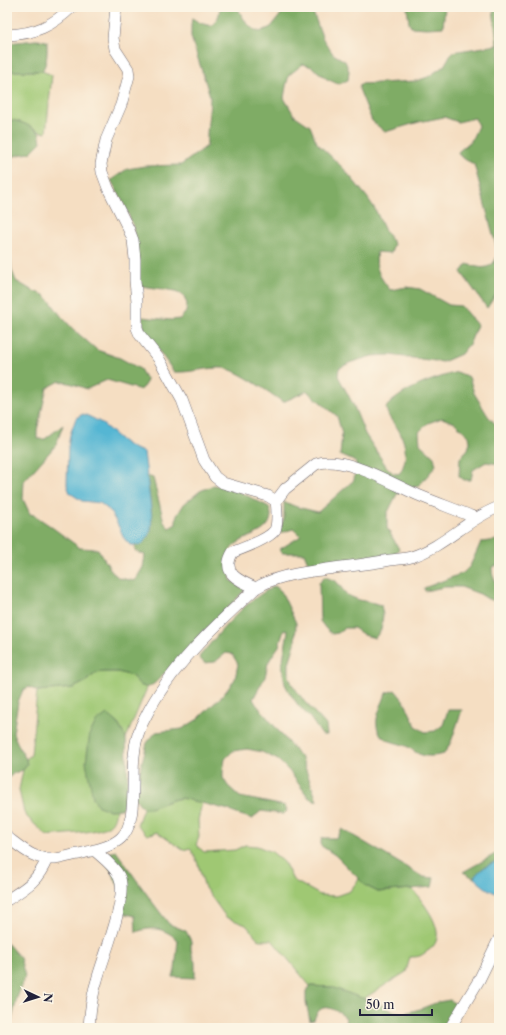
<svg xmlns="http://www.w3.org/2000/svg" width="506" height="1035" font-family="'Libre Caslon Text',serif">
	<rect width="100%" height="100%" fill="#fcf5e5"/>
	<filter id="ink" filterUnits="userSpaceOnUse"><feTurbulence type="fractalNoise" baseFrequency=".025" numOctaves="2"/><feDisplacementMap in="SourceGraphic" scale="8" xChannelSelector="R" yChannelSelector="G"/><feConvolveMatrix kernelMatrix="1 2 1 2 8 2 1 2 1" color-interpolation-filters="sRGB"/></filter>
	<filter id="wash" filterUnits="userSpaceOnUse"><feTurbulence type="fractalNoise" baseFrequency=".012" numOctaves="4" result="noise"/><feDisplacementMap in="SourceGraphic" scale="16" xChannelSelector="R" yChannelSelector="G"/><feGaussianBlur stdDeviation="0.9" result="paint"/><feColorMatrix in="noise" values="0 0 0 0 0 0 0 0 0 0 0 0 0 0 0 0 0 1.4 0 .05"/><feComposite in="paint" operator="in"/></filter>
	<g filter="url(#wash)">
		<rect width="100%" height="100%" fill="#f5dec2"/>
		<path fill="#9fc873" stroke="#607557" d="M7,71h35l10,4 -6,58c-14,-3 -24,-13 -39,-13z
			M104,672h14l14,4 8,9 7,3 -21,50 -9,-16 -7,88 6,-1c-1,7 -2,13 -8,17 -12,7 -46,8 -61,10l-22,-21 -2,-7 -4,-18 4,-20 4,-5 -1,-6 5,-4 6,-64 36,-3 12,-6 11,-9z
			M181,798l21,5 -4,17 1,17 -3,8 8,7 31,-2 10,-5 12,1 15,6 12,10 9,18 27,15 16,1 14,-5 9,-12 7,7 12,6 34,-3c11,13 39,46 17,61 -9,6 -8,7 -19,7l-4,15 -43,27 -32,-12 -21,-1 -38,-46h-13l-13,-15 -20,-8 -21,-29 -8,-27 -7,-13 -7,2 -26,-18 -10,3 -10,-10 6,-17c13,0 25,-8 38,-10z"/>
		<path fill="#7fac65" stroke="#506750" d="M220,7h17c6,11 11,21 23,25l11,-5 11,-14v-6h29l12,32 10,15 12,7 4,10 -1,9 -10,4 -11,-5 -15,-12 -9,-3 -14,11 -3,11 -2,12 10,17 16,11 7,17 27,26 23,28 8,12 9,20 10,15 -3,9 -14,-1c-3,17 3,25 13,38l17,-3 13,2 29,16 12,1 16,19 -7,18 -9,11 -18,8 -53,-7 -18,1 -20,6 -13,6 -1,8 15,28 12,30 21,32 7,7 6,1c10,-14 7,-31 -1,-45 -5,-7 -11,-12 -12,-22 18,-19 47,-28 71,-35l12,5 5,16 14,23 11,12v36l-13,-2 -13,8 -2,10h-7l-5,-4 1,-18 8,-9 2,-7 -1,-6 -14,-13 -13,-5 -14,5 -9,9 1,12 14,13 2,8 -7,9 -11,12 -21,8 -10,20v14l12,21 -4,5 -86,11 -5,-12h-22l-2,-4 21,-13 -8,-7 -12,4 -1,-4 4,-10v-17l13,5 21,5 36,-32 2,-18 -16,-7 2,-21 -5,-18 -30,-25 -24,11c-13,-9 -45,-32 -59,-34 -17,-1 -33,5 -50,4l-30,-42 -2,-13 29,3 9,-1 6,-7 1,-8 -3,-8 -8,-5 -34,-5 -3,-1 -6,-59 -9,-22 -13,-24 16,-11 18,-3 36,-1 26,-19c-1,-17 3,-33 3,-50l-19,-59v-12l1,-7 8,5 11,3c6,-5 9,-11 9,-19z
			M407,7h38l-2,20 -16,1 -16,-1 -2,-4z
			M493,7h6v105l-1,1v22l1,3v152l-12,18 -26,-36 6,-8c9,3 20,7 27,-2 2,-2 3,-7 4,-9l-24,-89 -8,-4 -7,-5 -1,-3 13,-11 7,-15 -3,-8 -17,4 -14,-5 -25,5 -34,10 -13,-11 -13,-32 1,-5 56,-3 12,-4 16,-11 8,-14 45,-7z
			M36,40l11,1c0,10 1,21 -5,30h-35v-28z
			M7,120c12,0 22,5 32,12l2,10 -11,11 -7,1 -16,4z
			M7,245l2,4 3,22 4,10 17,10 11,4 7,7 10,14 12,13 24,21 23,8 20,11 7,12 -6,9 -34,-10 -20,9 -14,-5 -13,-3 -13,7 -10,42v9h8l18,-14 -7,20 -32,36 -1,18 7,15 4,1 15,10 31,23 18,1 14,23 7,6 16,3 8,-14 2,-12 -10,-4v-6h6l11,-28 -5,-41 6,2 11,44 5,6 7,-4v-7l8,-13 16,-13 14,-6 20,4 35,18c1,3 2,6 2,9 -2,23 -38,18 -43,40 -2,5 2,18 3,24l14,10 -90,93 -8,5 -7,-3 -8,-9 -14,-4h-14l-8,1 -11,9 -12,6 -36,3 -8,-4 -6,3 -5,12 -5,31 7,16 6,10 1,6 -4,5 -9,3 -7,6z
			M498,540l1,1v24l-7,2c0,12 3,11 6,20 2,3 1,7 1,11l-4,3 -7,-2 -8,-5 -19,-7h-17l-19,4 -1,-3 39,-15 7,-7 11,-24z
			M325,577l11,4 11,14 12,5 15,3 7,2 2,10 -2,15 -6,8 -11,-3 -10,-7h-9l-7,5 -6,1 -6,-5 -6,-8 -1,-38z
			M275,586l6,5 15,32 -1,21 -6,19v13l3,8 12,17 22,24 1,10h-5l-11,-16 -13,-14 -9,-13 -4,-8 -3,-19 6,-34 -4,-1 -5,16 -7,10 -4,7 -3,14 -12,22 3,5 46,55 15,42 -8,-3 -19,-26 -12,-12 -16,-8 -15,-3 -14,2 -8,8 -2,12v7l5,8 12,11 45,9 2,5 -4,3 -22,-3 -6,5 -2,3 -19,-6 -5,-3 -48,-12 -9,2 -22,8h-7l-5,-6 -3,-5 4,-23 8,-31 9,-11 26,-3 16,-10 26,-25 11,-15 3,-15 -6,-10 -6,-1 -11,9 -11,1 -5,-6c22,-26 45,-56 76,-71z
			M395,690l9,11 12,25 9,6 10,-1 8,-6 5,-15h14l-11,32 -7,12c-8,2 -14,3 -22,1 -5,-1 -9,-5 -14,-8 -12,-6 -28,-4 -31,-21 -2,-11 6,-22 9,-33z
			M107,714l10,8 9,16 2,46 -3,19 -4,6 -11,1 -12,-4 -5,-8 -7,-36 4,-29 6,-11z
			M342,829l81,48 11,1 -2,9 -54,5 -12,-6 -31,-31 -15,-10 2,-7h15z
			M116,851l37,52 16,21 17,7 5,10v9l2,8 2,4v16l-22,-1 2,-7 3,-30c-14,-12 -25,-14 -42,-8l-1,-16 -13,-3 3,-13 -22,-46z
			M499,852v9c-9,2 -20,9 -25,17l-11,-6z
			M7,943l13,15 5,18 -8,22 -7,30h-3z
			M310,986l21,1 48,17 13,7 13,2 15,-4 18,-7 12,-2 7,5 -2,7 -10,16h-101l2,-10c-12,-10 -26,-18 -32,2l-4,1 -4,-19v-11z"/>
		<path fill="#55b6d3" stroke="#3c6c87" d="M83,414c6,2 11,5 17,8 13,10 27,27 44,30l8,65 -1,13 -4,9 -6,6h-11l-7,-8 -3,-8 -10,-18 -10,-8 -18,-2 -12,-8 -3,-8 1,-37 2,-13 6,-17z
			M499,861v33c-11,-3 -17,-9 -25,-16 4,-8 16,-15 25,-17z"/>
	</g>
	<g filter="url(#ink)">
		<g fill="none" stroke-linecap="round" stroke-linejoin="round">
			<g stroke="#6c646a" stroke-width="12">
				<path id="minor" d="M116,7l-3,31 2,11 13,20 1,7 -8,29 -15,35 -5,24 1,8 6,16 21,42 4,10 2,19v22l2,20v27l3,7 19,24 23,41 22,60 11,17 8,6 45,13 8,5c1,7 2,22 -1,29 -6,9 -31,18 -42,22 -13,21 6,29 23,36
					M7,35c28,-1 45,-9 65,-28
					M276,501l9,-12 31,-25c28,-10 76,20 102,31 19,8 39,15 58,23
					M7,837c16,12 27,23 48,22 8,-1 16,-4 24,-5 14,-4 31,-6 42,-16 17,-15 10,-60 13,-82 1,-14 5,-28 12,-40 25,-50 70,-91 110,-128 21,-13 46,-15 71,-19 21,-3 42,-5 63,-9 7,-1 15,-1 21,-3 33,-10 56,-38 88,-50
					M7,900c20,-13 30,-18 40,-41
					M89,1028c1,-16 3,-33 8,-48 6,-23 32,-84 22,-104 -5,-10 -16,-18 -25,-26
					M450,1028l29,-48 20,-41"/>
			</g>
			<use href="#minor" stroke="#fff" stroke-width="11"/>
		</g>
	</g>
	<rect width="506" height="1035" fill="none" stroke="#fcf5e5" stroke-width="24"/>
	<g transform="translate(38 997) rotate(94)" stroke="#fcf5e5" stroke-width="3" paint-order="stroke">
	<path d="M0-3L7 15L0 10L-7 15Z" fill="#22223b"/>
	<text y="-6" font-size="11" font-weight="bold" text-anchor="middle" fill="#22223b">N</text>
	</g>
	<path d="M360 1009v6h72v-6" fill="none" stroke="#22223b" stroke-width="2"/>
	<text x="366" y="1009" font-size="12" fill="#22223b" stroke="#fcf5e5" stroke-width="3" paint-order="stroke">50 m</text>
</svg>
